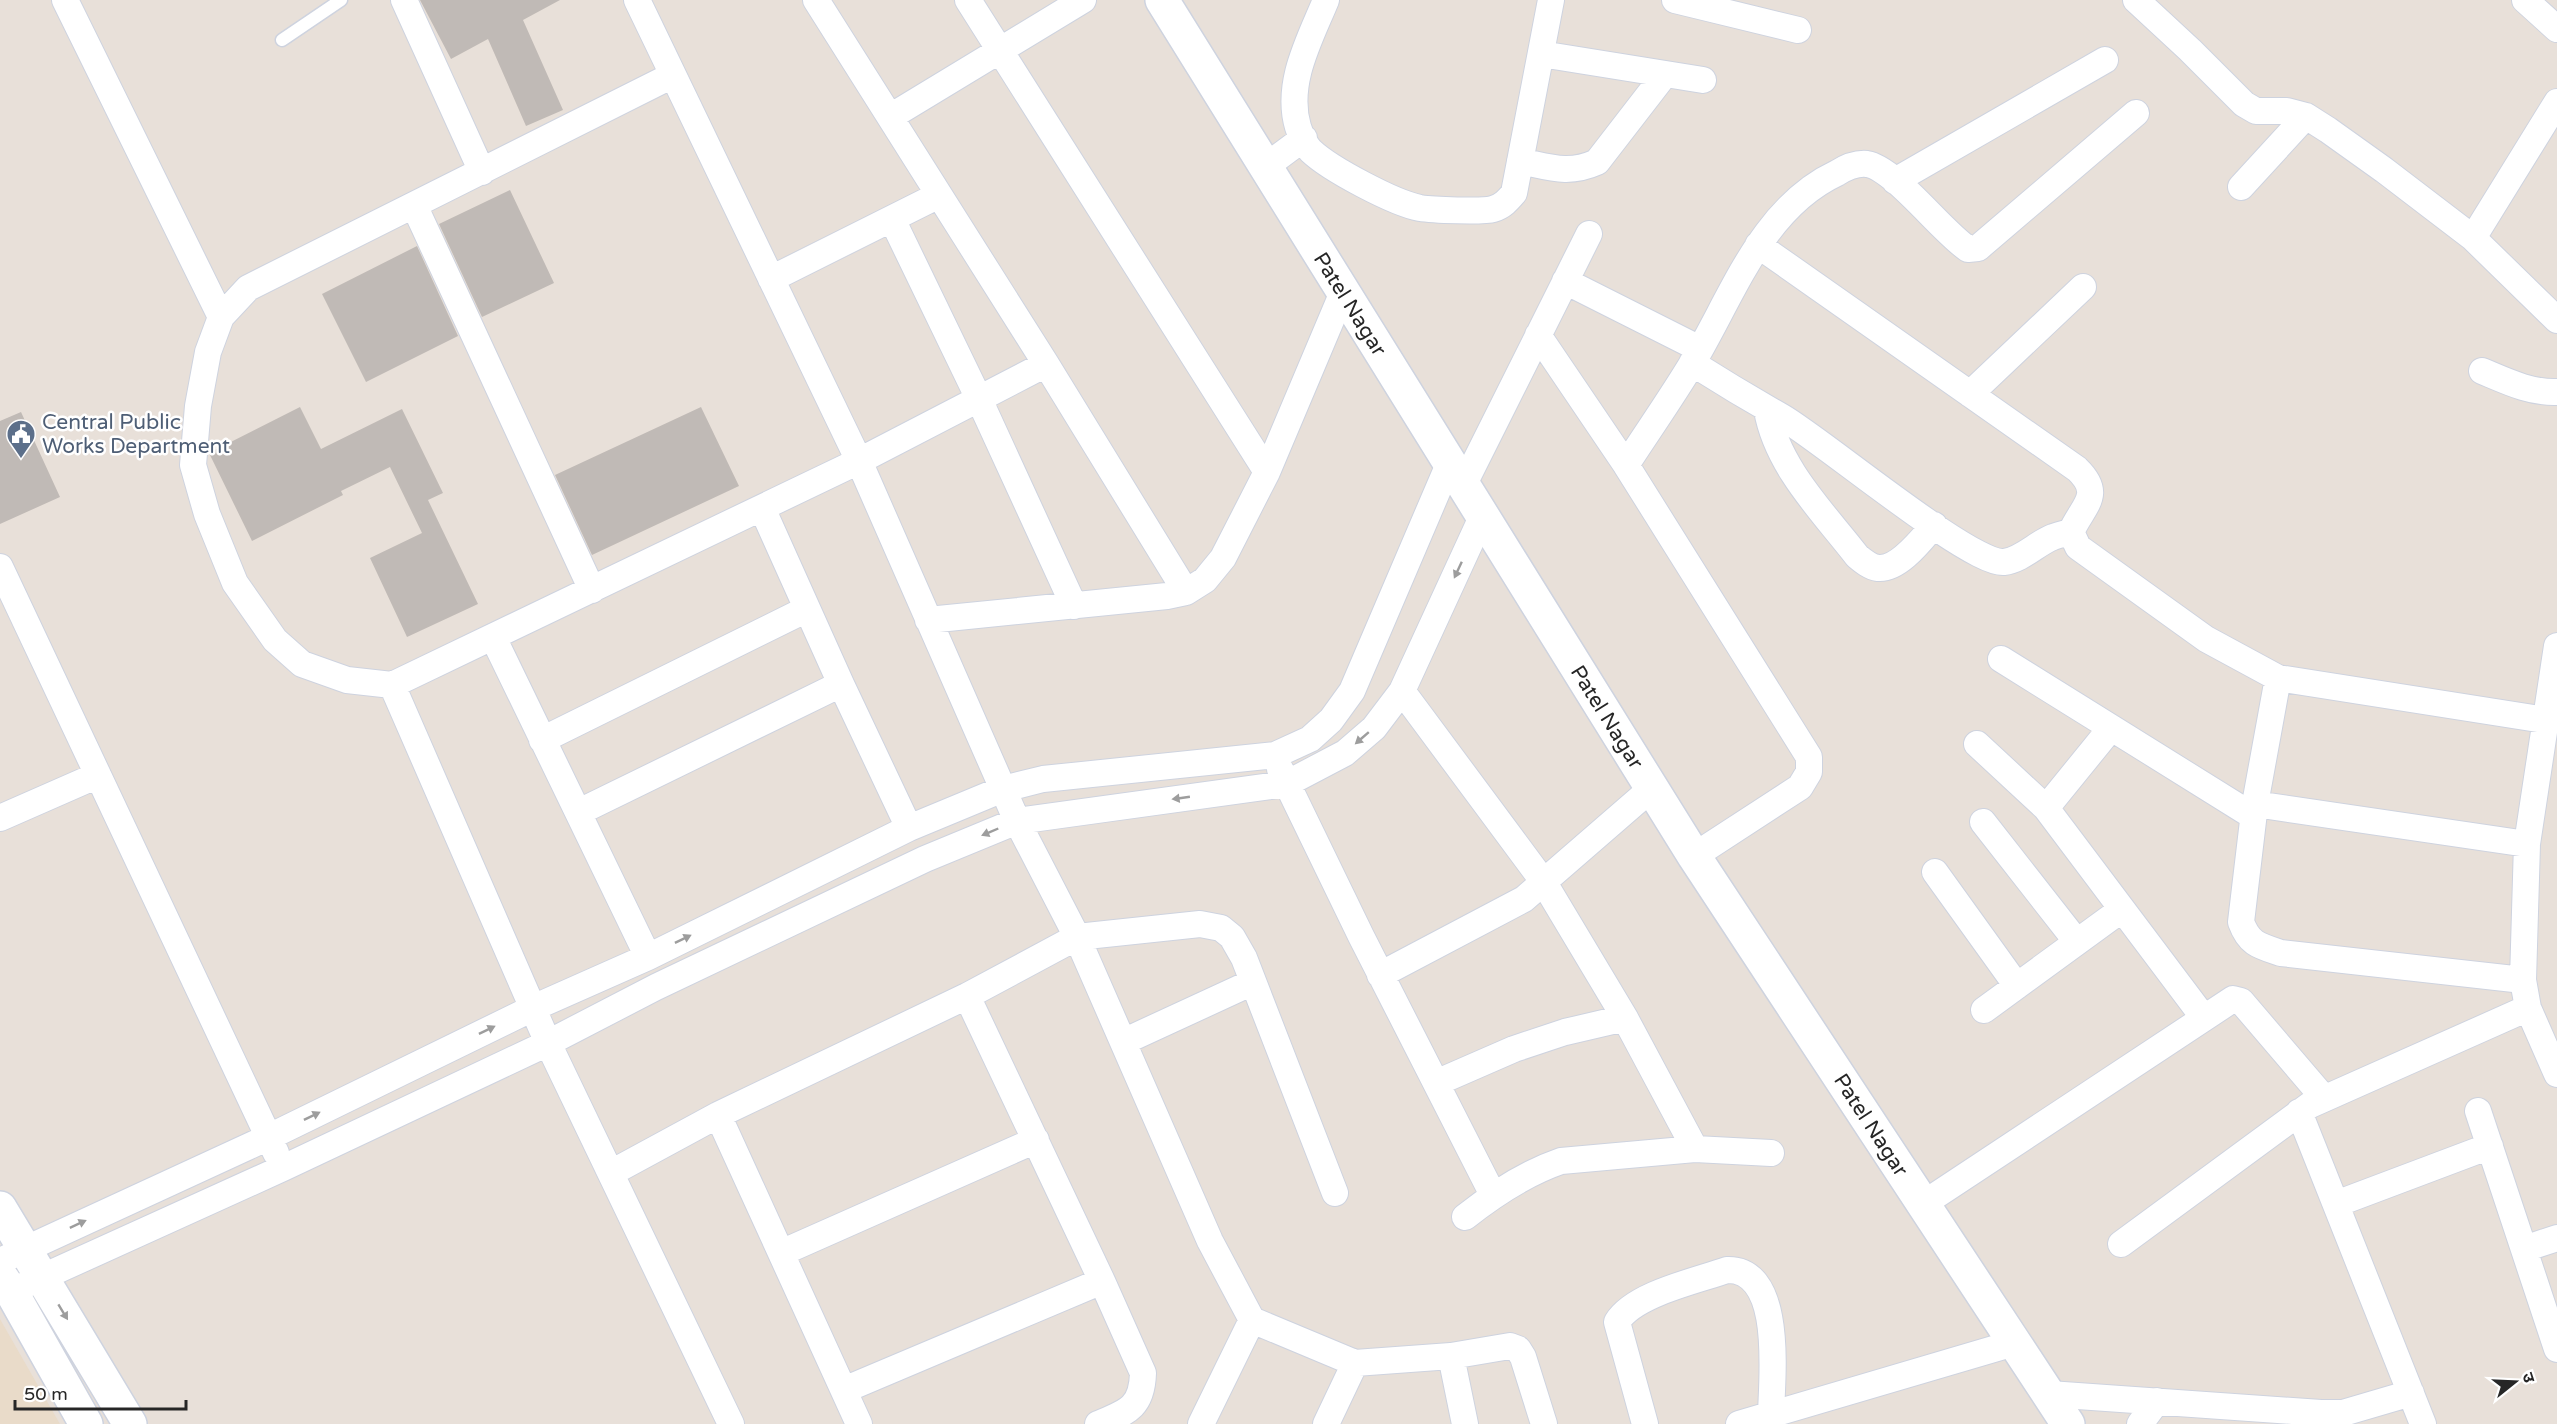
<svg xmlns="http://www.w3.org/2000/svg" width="2557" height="1424" font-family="'Varela Round','Noto Sans Devanagari',sans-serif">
	<rect width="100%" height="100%" fill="#e8e0d9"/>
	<path fill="#e9dbc9" d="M0,1319l60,105h-60z"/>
	<path fill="#c0bab6" d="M420,0h140l-37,20 40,90 -37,16 -38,-87 -37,20z
		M510,190l44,93 -72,34 -43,-93z
		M417,246l41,90 -92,46 -44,-88z
		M300,407l21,42 81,-40 41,84 -15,7 50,104 -71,33 -37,-79 52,-25 -32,-66 -49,24 2,4 -91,46 -43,-88z
		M701,407l38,79 -147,69 -37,-80z
		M21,412l39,85 -60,27v-103z"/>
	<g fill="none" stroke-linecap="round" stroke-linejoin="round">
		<g stroke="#ced3df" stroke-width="15">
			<path id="lane" d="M282,40l59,-40"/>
		</g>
		<g stroke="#ced3df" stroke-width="28">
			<path id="street" d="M65,0l156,317
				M404,0l78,172
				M637,0l222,461 158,360 60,116 133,304 42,79 103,43 96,-7 59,-10 8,3 5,8 21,67
				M816,0l230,364 140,228
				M968,0l299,472
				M1326,0c-16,39 -41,83 -28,127 2,7 8,19 13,24 19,18 83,52 109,57 12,2 63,4 73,1 10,-3 15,-9 21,-16l37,-193
				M1675,0l123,30
				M2136,0l54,50 54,54 12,7h31l19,5 22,14 56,40 89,68 84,82
				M2525,0l32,29
				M1541,54l162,26
				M673,75l-425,213 -27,29 -13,35 -10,54 -5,59 14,49 28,69 40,57 27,24 45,16 45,5 467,-224 187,-97
				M890,117l193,-117
				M1520,161c30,6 48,14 77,1l68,-88
				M1265,167l39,-29
				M1895,181l210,-121
				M2241,187l65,-71
				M414,205l178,385
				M892,219l87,180 95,207
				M2473,238l84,-136
				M1758,245l319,224c27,26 6,36 -6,63l7,15 128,92 72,39 267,42
				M771,279l168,-84
				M1565,281l135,68
				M1538,335l88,130 183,292v15l-9,15 -106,69
				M1692,363c30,19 60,37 90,54 40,23 189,148 222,145 18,-2 33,-19 49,-25 6,-2 12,-4 18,-5
				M2482,371c24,10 48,22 75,21
				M1970,394l113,-107
				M1767,410c10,57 56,102 90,146 6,5 13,11 21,12 21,2 44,-29 56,-43
				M1626,465c22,-34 46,-68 67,-103 40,-67 69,-154 144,-189 8,-5 20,-10 30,-9 27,4 75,68 101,85l10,-1 158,-135
				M1463,486l126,-252
				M762,508l79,176 68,144
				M0,567l276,586
				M928,620l239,-24 19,-4 19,-12 18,-22 44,-86 76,-180
				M493,637l155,320
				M2557,646l-30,198 -4,136 5,28 29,66
				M2001,659l252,157
				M2278,678l-23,126 -14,118c8,22 18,24 40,31l242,27
				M392,685l156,358 183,381
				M1402,691l141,190 82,137 70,131
				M542,740l265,-131
				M1977,744l69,64 158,210
				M1280,769l81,167 132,259
				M2255,804l272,40
				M2046,808l65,-80
				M579,812l262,-128
				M0,818l98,-43
				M1983,822l94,120
				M1935,872l82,114
				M1380,975l144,-76 128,-111
				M967,996l135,285 41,92c-1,35 -16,39 -45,51
				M1984,1010l137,-100
				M1123,1042l130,-60
				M1436,1083l78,-34 51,-17 60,-14
				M2478,1111l79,238
				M2299,1112l124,312
				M718,1115l141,309
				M611,1173l107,-58 249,-119 110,-59 123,-13 21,4 11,9 12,21 91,235
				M1923,1204l310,-205 8,2 82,96
				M2336,1204l154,-58
				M1465,1217c29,-23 61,-44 96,-56l134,-12 76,4
				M2121,1244l189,-139 218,-97
				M2524,1249l33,-11
				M781,1253l255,-113
				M0,1261l269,-124 264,-129 115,-51 261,-129 94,-39 40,-10 232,-24 35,-16 21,-19 21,-29 97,-227
				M25,1285l258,-117 265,-125 108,-56 269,-128 92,-38 269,-37 59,-31 29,-25 28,-37 80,-174
				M1451,1356l14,68
				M844,1390l258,-109
				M2049,1394l272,19h22l68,-20
				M1201,1424l51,-104
				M1326,1424l29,-61
				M1645,1424l-28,-102c17,-28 79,-41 110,-52 57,-2 45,107 44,144
				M1739,1424l275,-81
				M2140,1424l17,-23"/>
		</g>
		<g stroke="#ced3df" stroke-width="36">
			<path id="secondary" d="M1162,0l532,856 374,568
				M0,1208l130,216
				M0,1275l11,16 75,133"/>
		</g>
		<use href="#lane" stroke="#fff" stroke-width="12"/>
		<use href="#street" stroke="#fff" stroke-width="26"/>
		<use href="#secondary" stroke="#fff" stroke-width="33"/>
	</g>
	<defs><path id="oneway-solid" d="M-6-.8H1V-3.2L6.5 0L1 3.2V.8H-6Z" transform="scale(1.5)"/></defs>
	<g fill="#9d9d9d">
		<use href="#oneway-solid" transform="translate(1458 570) rotate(115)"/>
		<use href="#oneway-solid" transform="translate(1362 738) rotate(139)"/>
		<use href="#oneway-solid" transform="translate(1181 798) rotate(172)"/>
		<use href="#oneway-solid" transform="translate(990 832) rotate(157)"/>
		<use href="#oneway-solid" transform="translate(683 939) rotate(-26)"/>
		<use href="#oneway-solid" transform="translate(487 1030) rotate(-26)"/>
		<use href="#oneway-solid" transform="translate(312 1116) rotate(-26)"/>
		<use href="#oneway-solid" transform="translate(78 1224) rotate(-25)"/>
		<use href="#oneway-solid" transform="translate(63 1312) rotate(59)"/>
	</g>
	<defs>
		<g id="civic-pin" transform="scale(1.5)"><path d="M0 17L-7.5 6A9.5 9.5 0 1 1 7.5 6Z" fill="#5c6f8a" stroke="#fff"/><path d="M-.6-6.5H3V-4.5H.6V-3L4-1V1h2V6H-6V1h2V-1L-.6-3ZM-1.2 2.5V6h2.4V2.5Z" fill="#fff"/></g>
	</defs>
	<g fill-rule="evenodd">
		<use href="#civic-pin" x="21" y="434"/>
	</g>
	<g text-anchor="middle" stroke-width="5" stroke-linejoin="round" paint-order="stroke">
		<g font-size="21" fill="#262626" stroke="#fff">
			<text transform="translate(1350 304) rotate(58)" y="7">Patel Nagar</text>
			<text transform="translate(1607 717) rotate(58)" y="7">Patel Nagar</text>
			<text transform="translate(1871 1125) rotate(57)" y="7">Patel Nagar</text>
		</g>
		<g font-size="21" fill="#4e5e75" stroke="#fff" text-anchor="start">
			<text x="42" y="429">Central Public<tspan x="42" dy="24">Works Department</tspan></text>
		</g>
	</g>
	<g transform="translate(2515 1382) rotate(72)" stroke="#ffffff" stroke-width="4.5" paint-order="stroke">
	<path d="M0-4.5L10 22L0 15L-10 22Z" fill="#262626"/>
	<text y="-9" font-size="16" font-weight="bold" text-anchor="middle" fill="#262626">उ</text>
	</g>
	<path d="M15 1400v9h171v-9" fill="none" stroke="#262626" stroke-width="3"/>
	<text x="24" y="1400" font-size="18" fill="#262626" stroke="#ffffff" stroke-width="4.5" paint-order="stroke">50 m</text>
</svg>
